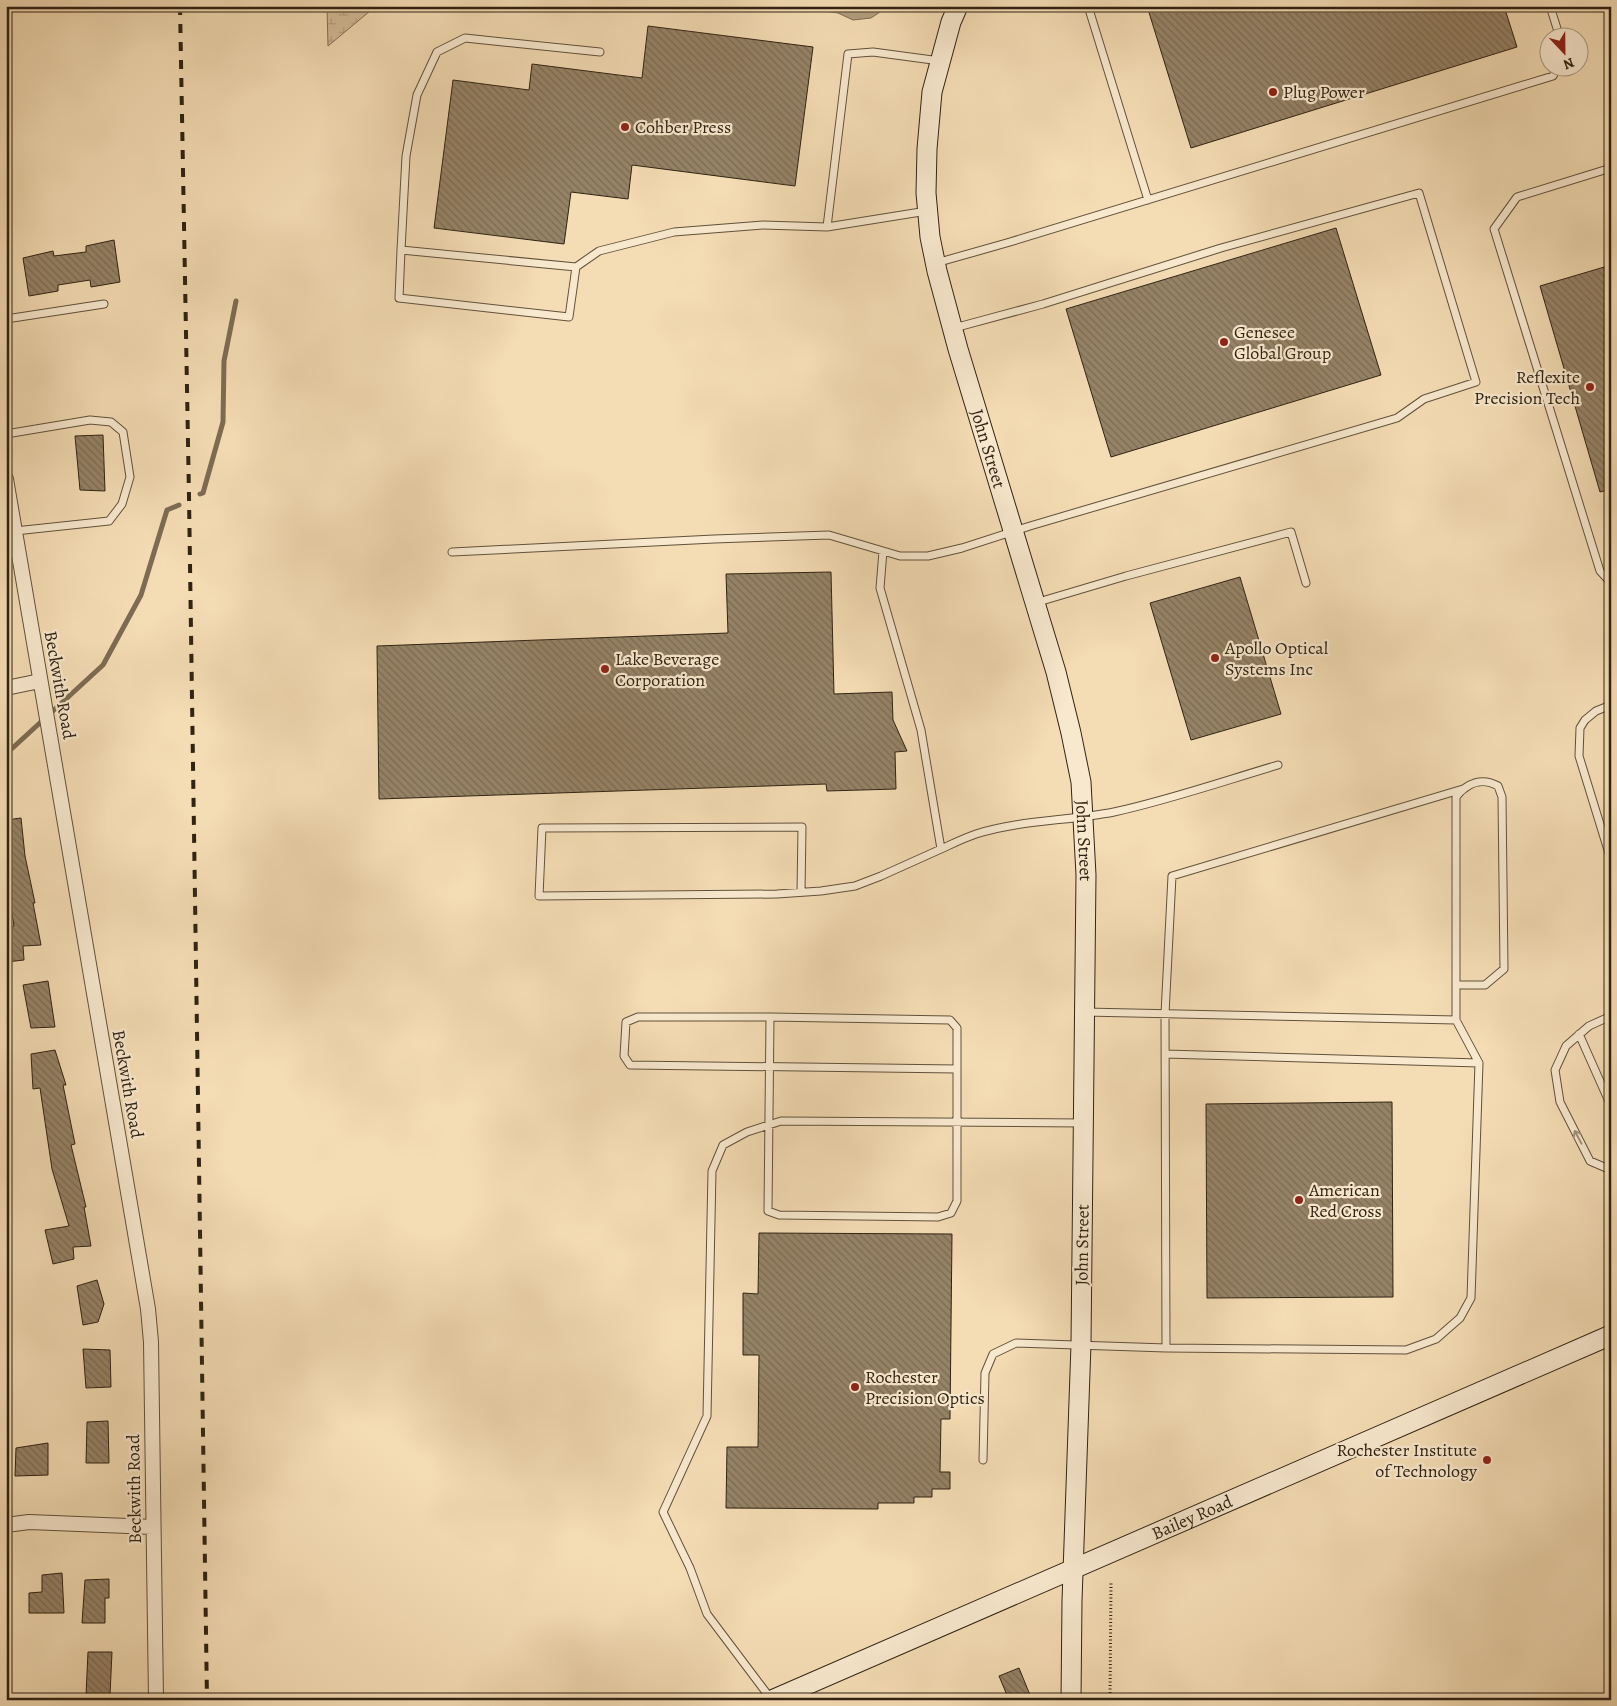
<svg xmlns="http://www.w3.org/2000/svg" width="1617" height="1706" font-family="Alegreya,serif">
	<defs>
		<pattern id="wetland-marsh" width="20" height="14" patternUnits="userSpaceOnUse" patternTransform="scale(1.25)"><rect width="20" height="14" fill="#d3bd99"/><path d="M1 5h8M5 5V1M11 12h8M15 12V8" fill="none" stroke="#b5a283"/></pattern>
		<pattern id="building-back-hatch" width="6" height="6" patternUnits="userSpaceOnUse" patternTransform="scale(1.25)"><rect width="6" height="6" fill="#968367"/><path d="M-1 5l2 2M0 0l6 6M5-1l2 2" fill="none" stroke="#7b6b54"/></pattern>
	</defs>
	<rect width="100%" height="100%" fill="#f4dcb4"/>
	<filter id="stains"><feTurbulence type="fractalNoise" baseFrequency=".004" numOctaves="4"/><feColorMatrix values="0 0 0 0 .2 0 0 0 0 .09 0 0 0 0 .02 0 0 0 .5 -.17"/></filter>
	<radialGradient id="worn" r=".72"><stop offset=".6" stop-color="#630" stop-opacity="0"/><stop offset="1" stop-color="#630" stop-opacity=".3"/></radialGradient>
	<path fill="url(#wetland-marsh)" stroke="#827056" d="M327,6h49l-48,40z"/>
	<path fill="#b19d7d" stroke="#7d6c53" d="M792,6h93l-2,4 -12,8 -18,2 -15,-7z"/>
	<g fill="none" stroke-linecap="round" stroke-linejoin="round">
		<path stroke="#7d6c53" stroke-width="5" d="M200,494l3,-1 20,-71 1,-61 12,-60
			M6,754l97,-89 38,-70 26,-85 12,-5"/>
	</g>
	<path fill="url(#building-back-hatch)" stroke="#302313" d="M1147,6h357l13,41 -326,101z
		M648,26l165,21 -18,139 -163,-21 -4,34 -57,-7 -7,52 -130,-16 19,-148 76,10 3,-26 110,14z
		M1336,228l45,147 -270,82 -45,-148z
		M114,240l6,42 -29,5 -1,-7 -32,5v6l-29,5 -6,-38 30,-7 1,5 32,-4v-6z
		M1611,265v224l-11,3 -60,-206z
		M103,435l2,56 -25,-1 -5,-54z
		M831,572l3,122 58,-2 1,28 14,31 -12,1 1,37 -69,2 -1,-7 -447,15 -2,-153 351,-13 -2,-59z
		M1240,577l41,137 -90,26 -41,-137z
		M21,818l4,38 10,47h-2l8,42 -18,1 1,14 -18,2v-34l8,-2 -8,-47v-59z
		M48,981l7,46 -24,1 -8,-43z
		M55,1050l11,35h-3l12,59 -4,1 15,62h-2l7,39 -18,1 1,12 -21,5 -8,-34 24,-4 -17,-57 -12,-81 -7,1 -2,-35z
		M1392,1102l1,195 -186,1 -1,-194z
		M759,1233l193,1 -2,185h-9l-1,53h10v17h-18v8h-18v6h-36v6l-152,-1 1,-61h31l1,-92h-16v-62l15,1z
		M97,1280l7,24 -6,18 -15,3 -6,-39z
		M83,1349l27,1 1,37 -25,1z
		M108,1421l1,42h-23l1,-41z
		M48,1443v32l-33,1 1,-28z
		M62,1573l2,40h-35v-20l13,-1v-17z
		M109,1579v19h-4v25h-23l3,-43z
		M88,1652h24l-2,43h-24z
		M1019,1668l13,32h-23l-10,-24z"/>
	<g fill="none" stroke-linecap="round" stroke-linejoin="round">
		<g stroke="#61513b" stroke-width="9">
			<path id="lane" d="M1088,6l60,194
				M1550,6l10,32
				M600,52l-135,-14 -28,14 -20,43 -11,61 -5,94 175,17 23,-16 75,-19 89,-7 64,2
				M1611,168l-94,29 -23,32 106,342 11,12
				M927,211l-100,16 21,-173 25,-2 67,9
				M401,250l-2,48 170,19 7,-50
				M936,263l74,-21 543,-166 4,-8
				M6,319l98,-15
				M6,434l84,-14 21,2 12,10 7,45 -8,27 -13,17 -94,10
				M883,551l-3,37 41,142 20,119c11,-5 23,-11 35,-15 44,-14 92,-13 138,-22 55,-12 110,-31 164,-47
				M452,552l262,-13 115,-4 71,21h28l34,-8 68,-22 367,-108 27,-19 52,-17 -57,-189 -198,55 -178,56 -89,24
				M1035,603l91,-27 165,-44 15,51
				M1611,705l-15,6 -11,9 -5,8 -1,28 32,104
				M801,892l1,-65 -260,1 -3,68 238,-2 44,-3 34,-5 26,-10 60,-27
				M1456,985h29l19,-16 -2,-172 -4,-11c-16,-9 -31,-3 -42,11v223
				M1611,1016l-22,10 -23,20 -11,24 5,32 30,59 21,9
				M770,1017l180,3 7,8v173l-6,12 -13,4 -159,-2 -11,-4z
				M770,1017h-132l-12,5 -2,34 6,9 327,4
				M1579,1034l32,72
				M1165,1054l314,9
				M1166,1348l-1,-334 7,-138 291,-87
				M983,1460l2,-87 8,-19 23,-11 150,5 240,2 30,-11 24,-21 11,-20 8,-235 -23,-43 -371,-8
				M771,1699l-64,-85 -17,-46 -27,-56 44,-96 5,-245 11,-26 24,-13 34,-11 302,2"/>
		</g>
		<g stroke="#61513b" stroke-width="16">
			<path id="street" d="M6,479l142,830 3,33 5,358
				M6,688l34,-7
				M6,1525l23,-3 124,5"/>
		</g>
		<g stroke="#302313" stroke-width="21">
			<g id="secondary">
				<path id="s1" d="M958,6l-7,16 -19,70 -5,57 -1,44 4,44 7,34 21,78 98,323 15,61 10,49 5,93 -5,469 -9,257 -1,99"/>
				<path id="s2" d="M772,1700l839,-365"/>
			</g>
		</g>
		<path stroke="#302313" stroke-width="3" stroke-dasharray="1 2.5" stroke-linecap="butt" d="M1110,1700l1,-117"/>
		<use href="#lane" stroke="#f8e8ce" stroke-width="7"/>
		<use href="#street" stroke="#f8e8ce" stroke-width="14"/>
		<use href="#secondary" stroke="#f8e8ce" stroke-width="19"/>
		<path stroke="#302313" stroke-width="4" stroke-dasharray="9 9" stroke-linecap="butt" d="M180,6l9,491 18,1203"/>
	</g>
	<defs><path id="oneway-shaft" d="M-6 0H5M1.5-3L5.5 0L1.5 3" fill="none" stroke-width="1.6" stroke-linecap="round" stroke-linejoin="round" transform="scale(1.25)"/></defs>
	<use stroke="#9e8f7a" href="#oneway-shaft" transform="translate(1578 1137) rotate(-118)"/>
	<g fill="#8f2418" stroke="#f8e8ce" stroke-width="2">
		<circle cx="1273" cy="92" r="5"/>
		<circle cx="625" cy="127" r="5"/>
		<circle cx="1224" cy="342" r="5"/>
		<circle cx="1590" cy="387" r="5"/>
		<circle cx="1215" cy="658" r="5"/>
		<circle cx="605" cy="669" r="5"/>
		<circle cx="1299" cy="1200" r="5"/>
		<circle cx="855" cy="1387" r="5"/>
		<circle cx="1487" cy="1460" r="5"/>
	</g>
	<g text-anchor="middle" stroke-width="4.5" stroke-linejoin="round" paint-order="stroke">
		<g font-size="18" fill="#302313" stroke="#f8e8ce" text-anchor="start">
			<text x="1283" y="98">Plug Power</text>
			<text x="635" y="133">Cohber Press</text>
			<text x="1234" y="338">Genesee<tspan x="1234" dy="21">Global Group</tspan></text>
			<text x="1580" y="383" text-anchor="end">Reflexite<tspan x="1580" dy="21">Precision Tech</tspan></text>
			<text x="1225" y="654">Apollo Optical<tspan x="1225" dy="21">Systems Inc</tspan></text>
			<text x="615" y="665">Lake Beverage<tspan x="615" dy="21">Corporation</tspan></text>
			<text x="1309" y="1196">American<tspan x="1309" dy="21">Red Cross</tspan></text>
			<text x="865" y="1383">Rochester<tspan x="865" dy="21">Precision Optics</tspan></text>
			<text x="1477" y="1456" text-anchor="end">Rochester Institute<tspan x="1477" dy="21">of Technology</tspan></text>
		</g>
		<g font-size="18" fill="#302313" stroke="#f8e8ce">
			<text dy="6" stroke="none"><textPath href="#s1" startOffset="455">John Street</textPath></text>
			<text transform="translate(60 685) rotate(80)" y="6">Beckwith Road</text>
			<text dy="6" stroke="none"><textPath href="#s1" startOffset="860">John Street</textPath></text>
			<text transform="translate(128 1084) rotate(80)" y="6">Beckwith Road</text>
			<text transform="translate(1082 1245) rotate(-89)" y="6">John Street</text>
			<text transform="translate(134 1489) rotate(-91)" y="6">Beckwith Road</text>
			<text dy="6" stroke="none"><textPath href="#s2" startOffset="458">Bailey Road</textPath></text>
		</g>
	</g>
	<rect width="1617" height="1706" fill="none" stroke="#f4dcb4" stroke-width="25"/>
	<rect x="8" y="8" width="1602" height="1691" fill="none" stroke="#302313" stroke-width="2.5"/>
	<rect x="12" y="12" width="1592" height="1681" fill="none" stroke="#302313"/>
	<g transform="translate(1564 52) rotate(158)"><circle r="24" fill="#f8e8ce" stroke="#a89983"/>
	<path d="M0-4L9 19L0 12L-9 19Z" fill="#8f2418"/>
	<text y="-8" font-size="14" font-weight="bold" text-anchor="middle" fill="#302313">N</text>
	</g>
	<rect width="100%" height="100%" filter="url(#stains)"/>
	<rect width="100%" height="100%" fill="url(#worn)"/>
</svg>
